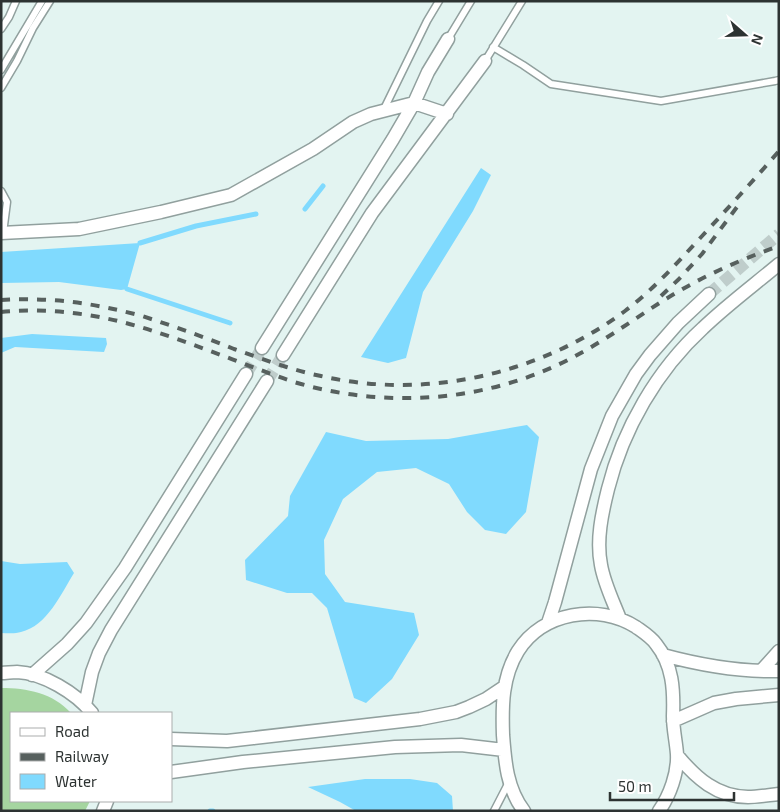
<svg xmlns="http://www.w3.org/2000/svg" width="780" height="812" font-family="'Exo 2',sans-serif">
	<rect width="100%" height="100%" fill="#e3f4f1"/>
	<path fill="#a5d5a0" d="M1,688c26,0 52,5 70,25h-60v88h79l-5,10h-84z"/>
	<path fill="#80dafe" d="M481,168l10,7 -18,36 -50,81 -17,66 -18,5 -27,-6z
		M140,243l-13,46 -6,1 -62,-8 -58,1v-31z
		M32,334l74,4 1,6 -3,8 -89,-5 -14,6v-15z
		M527,425l12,12 -13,75 -20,22 -21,-4 -18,-18 -18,-28 -33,-16 -39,4 -34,27 -19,41 1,34 20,28 69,11 5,22 -27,44 -26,24 -12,-5 -27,-90 -15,-15h-25l-41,-13 -1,-20 43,-44 2,-20 36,-64 40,9 82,-2z
		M1,561l19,3 47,-2 7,11c-13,21 -27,53 -53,59 -6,2 -14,1 -20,1z
		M365,779h45l27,4 15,13 1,15h-97l-16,-9 -32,-15z"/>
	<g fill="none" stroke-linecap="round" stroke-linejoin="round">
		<path stroke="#80dafe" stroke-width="5" d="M305,209l18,-23
			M140,243l56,-17 60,-12
			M127,289l103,34
			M210,811h3"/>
		<path stroke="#bfcdcb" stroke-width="12" stroke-dasharray="12 6" stroke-linecap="butt" d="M709,294l70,-60
			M246,374l16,-26
			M267,381l16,-26"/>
		<g stroke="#91a09e" stroke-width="9">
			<path id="lane" d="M1,29l8,-12 7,-16
				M448,39l23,-38
				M493,47l30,18 28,19 110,17 114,-20 4,-1
				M485,61l37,-60
				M1,70l41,-69
				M1,88l16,-27 16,-33 17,-27
				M383,111l44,-90 12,-20
				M1,191l6,11 -4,31
				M494,811l15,-29"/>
		</g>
		<g stroke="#91a09e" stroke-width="15">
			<path id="street" d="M1,233l78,-4 82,-17 70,-17 82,-46 40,-27 18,-8 43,-11 33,11
				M262,348l131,-209 21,-36 14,-31 20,-33
				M283,355l89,-142 113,-152
				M620,619c-7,-18 -16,-36 -19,-54 -5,-25 1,-52 7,-76 15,-60 49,-119 95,-161 24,-23 51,-43 76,-64
				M548,623l7,-21 36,-133 21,-53 24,-42 14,-19 28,-32 31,-29
				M663,655c37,10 77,17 116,16
				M761,671l18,-20
				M1,673c5,0 11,-1 16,-1 26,1 59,21 75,41
				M32,675l35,-31 19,-21 39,-55 121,-194
				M85,705l7,-33 7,-19 12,-23 156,-249
				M673,721l41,-18 22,-4 43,-4
				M171,739l56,2 193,-22 36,-7 13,-5 17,-8 18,-12
				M677,755c19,23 40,42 71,42 10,0 21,-2 31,-3
				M171,772l72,-10 152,-15 66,-2 43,5
				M103,811l4,-10
				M524,811c-17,-22 -19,-49 -21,-76 -1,-29 -1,-58 15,-84 25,-39 80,-48 118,-24 7,5 15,10 20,17 17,21 18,46 17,72 0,13 3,25 4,38 1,19 -7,41 -18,57"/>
		</g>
		<use href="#lane" stroke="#fff" stroke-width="6"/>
		<use href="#street" stroke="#fff" stroke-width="12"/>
		<path stroke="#57605e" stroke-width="4" stroke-dasharray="9 9" stroke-linecap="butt" d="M661,296l18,-17 23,-25 35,-47
			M1,300c50,-3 93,3 141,16 31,10 62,21 92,33 29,10 57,21 87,27 104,24 218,-1 304,-65 29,-22 53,-49 78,-76 26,-28 51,-55 76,-84
			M1,312c51,-5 104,3 152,19 35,11 70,25 105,38 14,5 28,11 43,15 46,13 96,17 144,12 46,-5 93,-19 134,-42 35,-19 67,-44 102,-64 31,-18 64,-32 98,-44"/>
	</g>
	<rect width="780" height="812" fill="none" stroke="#2d3332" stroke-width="5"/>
	<rect x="10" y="712" width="162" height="90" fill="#ffffff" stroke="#abadad"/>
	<rect x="20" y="728" width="25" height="8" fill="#ffffff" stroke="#abadad"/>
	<text x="55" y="737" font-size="15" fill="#2d3332">Road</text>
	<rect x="20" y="753" width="25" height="8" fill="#57605e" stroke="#abadad"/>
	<text x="55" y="762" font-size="15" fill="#2d3332">Railway</text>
	<rect x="20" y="774" width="25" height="15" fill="#80dafe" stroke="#abadad"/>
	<text x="55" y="787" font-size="15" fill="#2d3332">Water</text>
	<g transform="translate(745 35) rotate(110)" stroke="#ffffff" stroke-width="4" paint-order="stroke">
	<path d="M0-4L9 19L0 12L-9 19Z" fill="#2d3332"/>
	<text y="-8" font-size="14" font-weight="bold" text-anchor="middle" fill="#2d3332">N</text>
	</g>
	<path d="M610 792v8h124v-8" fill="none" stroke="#2d3332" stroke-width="2.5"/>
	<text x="618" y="792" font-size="15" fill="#2d3332" stroke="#ffffff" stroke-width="4" paint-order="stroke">50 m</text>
</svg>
